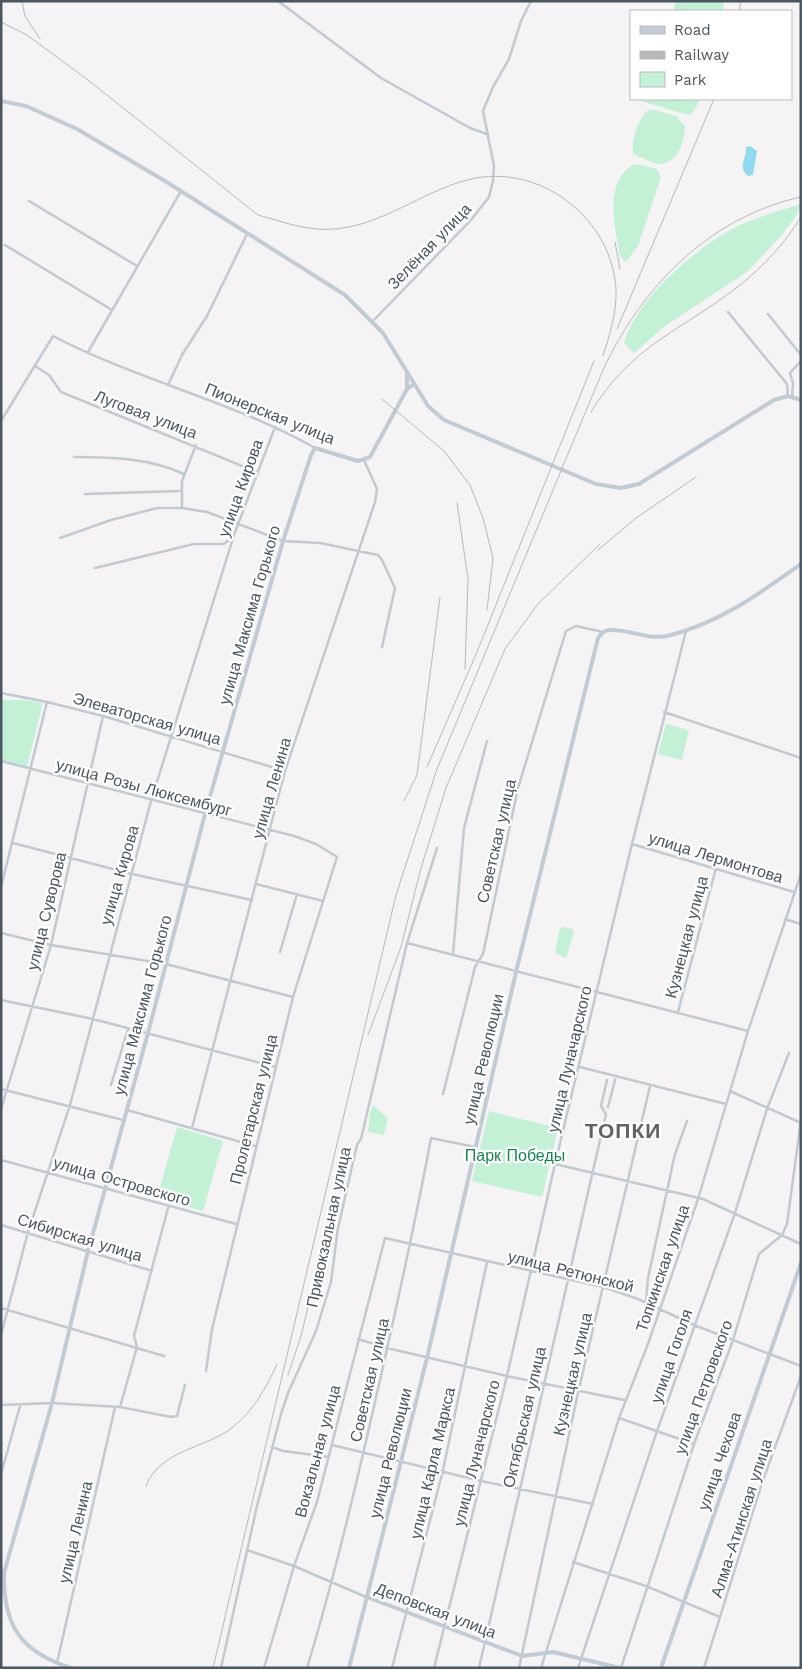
<svg xmlns="http://www.w3.org/2000/svg" width="802" height="1669" font-family="'Work Sans',sans-serif">
	<rect width="100%" height="100%" fill="#f5f3f3"/>
	<path fill="#c3f1d5" d="M676,1h48l-1,10h-50z
		M634,99h66l-7,14 -5,2z
		M651,109l25,7 9,10c0,22 -14,48 -38,34 -5,-3 -10,-3 -14,-7 -2,-12 6,-40 18,-44z
		M633,165h8l16,4 4,8 -23,69 -12,16 -6,-5c-4,-28 -18,-73 13,-92z
		M801,204l-5,12 -14,19 -35,37 -82,54 -31,27 -10,-10c12,-44 72,-95 112,-116 20,-10 43,-16 65,-23z
		M1,700h24l16,3 1,3 -15,61 -26,-7z
		M666,724l23,6 -7,30 -24,-6z
		M564,927l8,2 2,3 -8,26 -11,-5 5,-25z
		M373,1105l15,13 -4,17 -16,-3 2,-19z
		M489,1111l69,17 -16,69 -70,-16z
		M177,1127l46,14 -20,70 -46,-13z"/>
	<path fill="#90daee" d="M750,146l7,5 -4,24 -5,1c-11,-9 -1,-18 -2,-29z"/>
	<g fill="none" stroke-linecap="round" stroke-linejoin="round">
		<path stroke="#c1cad2" stroke-width="2.5" d="M278,1l103,77 89,50 17,6
			M29,201l108,65
			M5,245l107,65
			M728,312l59,72 1,12
			M768,314l33,41
			M373,321l98,-101 18,-23 4,-16 1,-15 -11,-55 10,-24 16,-28 12,-38 10,-20
			M88,352l93,-161
			M35,366l14,9 12,17 196,80
			M168,385l14,-30 25,-39 40,-82
			M792,397l1,-14 -3,-10 11,-12
			M1,421l52,-85c84,44 179,65 262,112
			M74,457c38,0 75,1 110,17
			M85,494l95,-3
			M182,508v-27l14,-36
			M60,538l51,-18 46,-12h25l25,4 76,29 37,2 58,12 4,5 13,28 -13,59
			M95,568l99,-24h30l9,-8
			M1,693l46,9 56,14 182,55
			M664,712l137,46
			M1,761l293,75 22,8 21,13 -44,140 -81,332 -6,42
			M13,843l119,31 120,26
			M632,844l162,48
			M256,884l67,17
			M1,887l46,-185
			M785,919l16,5
			M1,933l50,12 115,19 127,33
			M407,943l341,88
			M280,952l17,-58
			M453,954l11,-126 23,-87
			M1,1000l92,19 183,48
			M678,1012l38,-144
			M580,1067l146,37
			M111,1085l17,-56
			M1,1089l122,31
			M730,1091l69,31
			M443,1094l32,-127 8,-13 35,-166 48,-157 10,-5 27,6
			M608,1107l8,-31
			M1,1109l50,-164 52,-229
			M127,1110l128,36
			M192,1128l93,-357 90,-269 2,-13 -13,-29
			M1,1160l235,64
			M555,1164l148,35 98,45
			M1,1225l151,46
			M646,1302l2,-24 27,-124 12,-33
			M1,1308l163,48
			M1,1335l27,-103 42,-127 81,-304 83,-266 41,-108
			M358,1339l29,9 120,28 117,24
			M1,1405l51,-2 68,4 51,10 6,-1 8,-31
			M120,1407l17,-60 -3,-11 34,-128
			M619,1418l75,26
			M332,1445l149,36 112,23
			M272,1447l11,4 46,6
			M1,1474l19,-68
			M247,1550l47,16 72,31
			M573,1562l73,24 74,31
			M57,1663l58,-256
			M221,1668l36,-162 24,-92 7,-21 28,-62 15,-49 7,-54 19,-83 4,-6 46,-196 30,-95
			M264,1668l30,-102 23,-64 68,-264 218,49 35,12 56,26 107,41
			M307,1668c30,-99 53,-200 76,-301 17,-76 34,-152 48,-229l44,9
			M392,1668l51,-198 44,-208
			M434,1668l73,-292 48,-212 77,-320 54,-213
			M479,1668l127,-554 -5,-8 6,-26
			M519,1668l59,-275 72,-307
			M541,1668l78,-250 29,-74 50,-145 50,-168 53,-157
			M578,1668l79,-237 78,-218 32,-104 22,-56
			M621,1668l73,-224 39,-104 26,-86 23,-19 5,-11 14,-104
			M704,1668l58,-185 39,-107"/>
		<path stroke="#c1cbd6" stroke-width="4" d="M1,101l25,5 51,23 88,52 180,114 38,38 45,73 16,14 152,64 25,4 18,-4 135,-84 14,-4 13,4
			M407,389v-15
			M367,1597l155,59 31,-4 67,16
			M71,1668c-50,-16 -68,-42 -67,-95l48,-170 36,-152 60,-218 57,-219 78,-273 28,-86 4,-7 43,13 12,-4 37,-68 7,-5
			M349,1668l78,-310 89,-386 82,-334c3,-4 6,-8 12,-8 20,-1 36,10 57,6 51,-12 92,-42 134,-72
			M661,1668l140,-405"/>
		<path stroke="#b5b8bd" stroke-width="1" d="M22,1l3,15 15,23
			M739,11l2,-10
			M1,22l26,13 61,45 170,135c29,8 54,18 85,13 47,-7 86,-41 133,-50 69,-12 136,43 140,111 1,23 -6,45 -13,67
			M615,242l5,27
			M617,329l97,-230
			M382,399l62,52 26,34 13,33 10,40 -6,52
			M591,412c41,-68 91,-81 149,-127 24,-19 45,-42 61,-68
			M457,503l11,76 -3,90
			M598,550l38,-32 60,-41
			M427,767l50,-115 117,-291
			M404,801l13,-26 23,-178
			M368,1035l33,-88 20,-79 25,-80 59,-139 33,-45 62,-60
			M288,1375l13,-39 25,-104
			M146,1486c14,-37 60,-37 87,-59 21,-17 33,-39 44,-63
			M213,1668l183,-773 41,-126 166,-399c38,-82 106,-153 198,-173"/>
	</g>
	<g text-anchor="middle" stroke-width="4.5" stroke-linejoin="round" paint-order="stroke">
		<g font-size="16" fill="#4a5661" stroke="#fff">
			<text transform="translate(429 246) rotate(-46)" y="6">Зелёная улица</text>
			<text transform="translate(270 413) rotate(22)" y="6">Пионерская улица</text>
			<text transform="translate(146 414) rotate(21)" y="6">Луговая улица</text>
			<text transform="translate(240 488) rotate(-70)" y="6">улица Кирова</text>
			<text transform="translate(249 615) rotate(-74)" y="6">улица Максима Горького</text>
			<text transform="translate(147 718) rotate(16)" y="6">Элеваторская улица</text>
			<text transform="translate(144 787) rotate(15)" y="6">улица Розы Люксембург</text>
			<text transform="translate(271 788) rotate(-74)" y="6">улица Ленина</text>
			<text transform="translate(496 841) rotate(-77)" y="6">Советская улица</text>
			<text transform="translate(716 857) rotate(17)" y="6">улица Лермонтова</text>
			<text transform="translate(119 875) rotate(-74)" y="6">улица Кирова</text>
			<text transform="translate(46 911) rotate(-76)" y="6">улица Суворова</text>
			<text transform="translate(686 937) rotate(-75)" y="6">Кузнецкая улица</text>
			<text transform="translate(142 1005) rotate(-75)" y="6">улица Максима Горького</text>
			<text transform="translate(483 1059) rotate(-77)" y="6">улица Революции</text>
			<text transform="translate(569 1059) rotate(-77)" y="6">улица Луначарского</text>
			<text transform="translate(253 1109) rotate(-76)" y="6">Пролетарская улица</text>
			<text transform="translate(122 1181) rotate(16)" y="6">улица Островского</text>
			<text transform="translate(328 1227) rotate(-78)" y="6">Привокзальная улица</text>
			<text transform="translate(80 1237) rotate(17)" y="6">Сибирская улица</text>
			<text transform="translate(662 1268) rotate(-71)" y="6">Топкинская улица</text>
			<text transform="translate(571 1271) rotate(14)" y="6">улица Ретюнской</text>
			<text transform="translate(671 1356) rotate(-71)" y="6">улица Гоголя</text>
			<text transform="translate(572 1374) rotate(-77)" y="6">Кузнецкая улица</text>
			<text transform="translate(369 1380) rotate(-77)" y="6">Советская улица</text>
			<text transform="translate(703 1387) rotate(-70)" y="6">улица Петровского</text>
			<text transform="translate(524 1417) rotate(-77)" y="6">Октябрьская улица</text>
			<text transform="translate(317 1451) rotate(-75)" y="6">Вокзальная улица</text>
			<text transform="translate(390 1453) rotate(-76)" y="6">улица Революции</text>
			<text transform="translate(476 1453) rotate(-76)" y="6">улица Луначарского</text>
			<text transform="translate(719 1461) rotate(-71)" y="6">улица Чехова</text>
			<text transform="translate(432 1463) rotate(-77)" y="6">улица Карла Маркса</text>
			<text transform="translate(741 1518) rotate(-72)" y="6">Алма-Атинская улица</text>
			<text transform="translate(75 1532) rotate(-77)" y="6">улица Ленина</text>
			<text transform="translate(436 1610) rotate(21)" y="6">Деповская улица</text>
		</g>
		<g font-size="16" fill="#17864f" stroke="#fff">
			<text x="515" y="1161">Парк Победы</text>
		</g>
		<g font-size="21" font-weight="bold" letter-spacing="1" fill="#5f6368" stroke="#fff">
			<text x="623" y="1138">ТОПКИ</text>
		</g>
	</g>
	<rect width="802" height="1669" fill="none" stroke="#4a5661" stroke-width="5"/>
	<rect x="630" y="10" width="162" height="90" fill="#ffffff" stroke="#b7bbc0"/>
	<rect x="640" y="26" width="25" height="8" fill="#c1cbd6" stroke="#b7bbc0"/>
	<text x="674" y="35" font-size="15" fill="#4a5661">Road</text>
	<rect x="640" y="51" width="25" height="8" fill="#b5b8bd" stroke="#b7bbc0"/>
	<text x="674" y="60" font-size="15" fill="#4a5661">Railway</text>
	<rect x="640" y="72" width="25" height="15" fill="#c3f1d5" stroke="#b7bbc0"/>
	<text x="674" y="85" font-size="15" fill="#4a5661">Park</text>
</svg>
